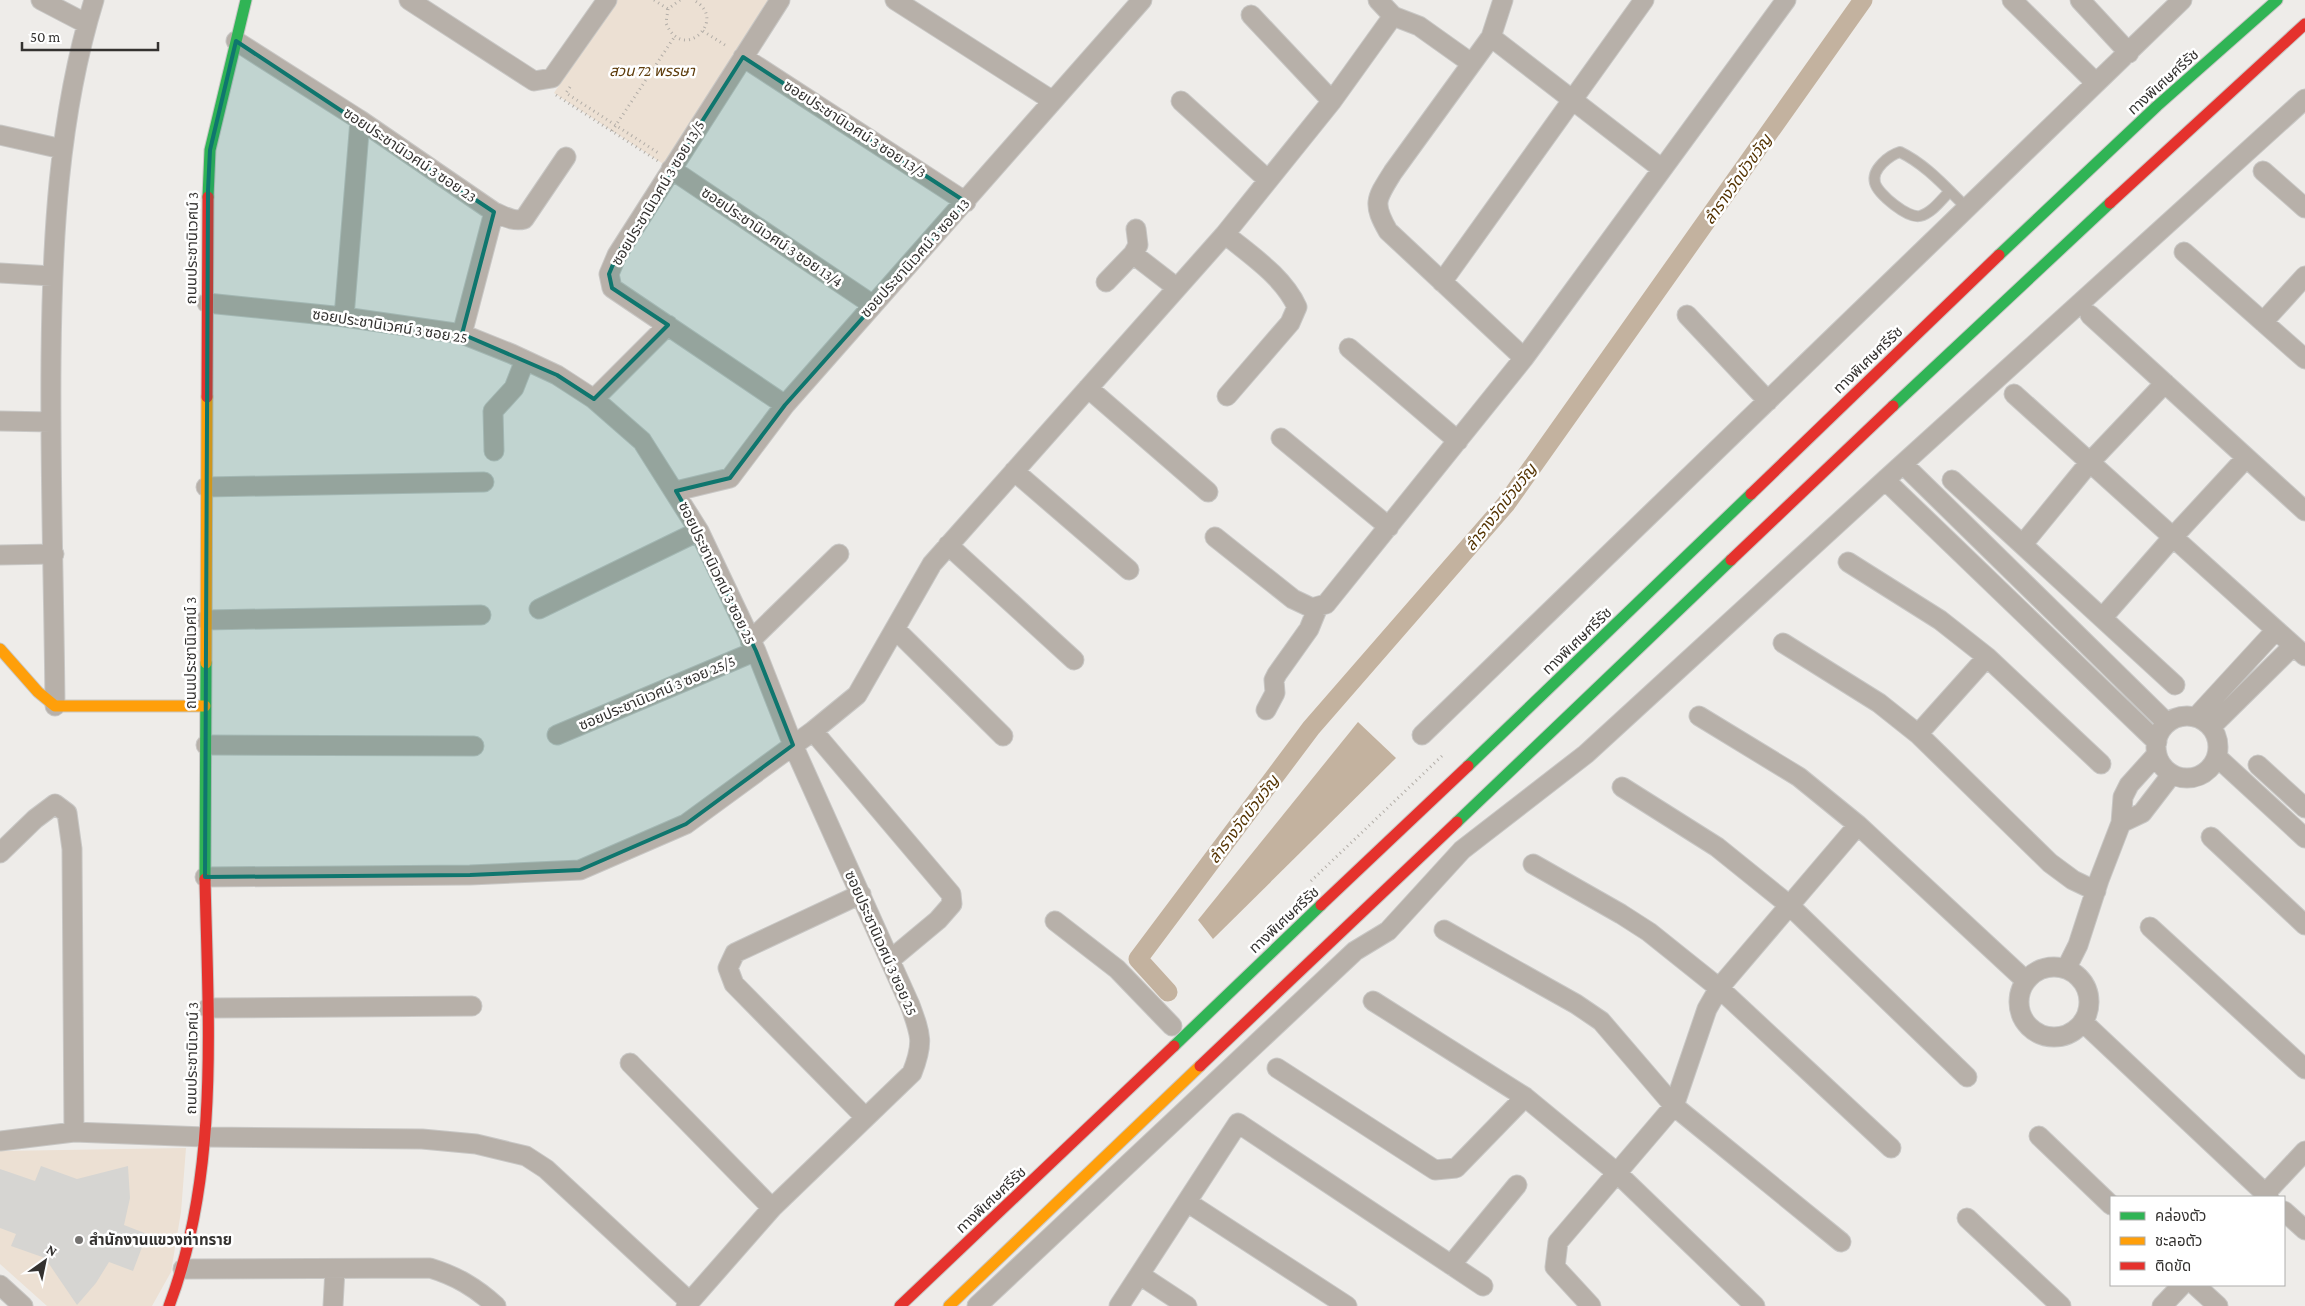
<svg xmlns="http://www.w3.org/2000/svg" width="2305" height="1306" font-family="'Crimson Pro','Noto Sans Thai',serif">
	<rect width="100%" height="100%" fill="#eeece9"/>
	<path fill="#ece0d3" d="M614,0h169l-112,169 -117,-76z
		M186,1148l-5,64 -10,60 -19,34h-105l-47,-42v-113z"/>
	<path fill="#c3b29f" d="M1358,722l38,36 -183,181 -15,-19z"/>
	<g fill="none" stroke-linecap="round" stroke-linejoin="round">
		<path stroke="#c3b29f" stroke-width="19" d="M1168,992l-30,-33 173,-231 195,-224 357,-504"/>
	</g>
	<path fill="#d6d5d2" d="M41,1166l36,13 51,-13 2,32 -6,27 23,9 -14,37 -24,-9 -13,21 -19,22 -32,-47 -34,-12 5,-12 -16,-6v-59l35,12z"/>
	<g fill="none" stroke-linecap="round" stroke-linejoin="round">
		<g stroke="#c8c7c5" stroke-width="12">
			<path id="lane" d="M1950,191c-9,9 -18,22 -30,25 -12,3 -42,-22 -45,-33 -4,-14 15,-28 25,-31 27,13 47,37 68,57"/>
		</g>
		<g stroke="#c8c7c5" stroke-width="21">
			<path id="street" d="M41,0l46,24
				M409,0l125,81 18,-3 55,-78
				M780,0l-163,255 -8,19 3,14 173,117
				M895,0l158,101
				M1378,0l15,16
				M1503,0l-12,37 -98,135c-17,27 -21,31 -5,59l136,127
				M2012,0l84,83
				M2080,0l49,53
				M1251,15l81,86
				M1491,37l171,132
				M236,41l124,79 134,92c10,4 19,10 30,7l42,-62
				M743,57l223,145
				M1181,101l87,79
				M0,135l62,14
				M671,169l202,136
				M2263,171l42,37
				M1225,234c25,21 58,42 72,73l-7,16 -63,73
				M2184,252l121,107
				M1133,254l44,34
				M0,273l52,3
				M1106,282l27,-28 5,-9 -2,-16
				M1442,282l202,-282
				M207,303l137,14 118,17 50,20 45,21 37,24 48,42 57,90 57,120 37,94 117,260c11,30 14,38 2,68l-140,135 -86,98
				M1687,315l81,86
				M2090,315l215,196
				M344,317l16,-197
				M2263,322l42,-46
				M462,334l32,-122
				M1349,348l109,93
				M1088,388l120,104
				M2014,394l291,262
				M594,399l74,-74
				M0,421l51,1
				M1281,438l108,89
				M494,451l-1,-40 21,-23 11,-28
				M1903,464l264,259
				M1014,471l115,99
				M1885,480l272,262
				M1952,480l223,205
				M206,487l278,-5
				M676,491l54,-13 55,-73 357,-405
				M1215,537l78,62 19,9 14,-4 198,-246 262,-358
				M2023,544l67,-82 75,-79
				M948,545l126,115
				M0,555l54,-1
				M1848,562l92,58 47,37 114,107
				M539,609l160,-78
				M2103,617l70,-80 73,-79
				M206,620l275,-5
				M896,630l107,106
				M750,641l89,-87
				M1783,643l96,60 39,31 132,129 23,17 23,11
				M55,706c-1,-115 -5,-229 -4,-344 1,-121 7,-245 43,-362
				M1266,710l9,-17 -1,-13 3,-6 32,-45 9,-22
				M1699,716l100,61 59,48 167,155
				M2156 747a31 31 0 1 1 62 0a31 31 0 1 1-62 0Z
				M2196,717l80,-87
				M2211,727l82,-81
				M813,731l138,163 1,10 -14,16 -48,40
				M1918,734l69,-77
				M557,735l199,-84
				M1422,735l760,-735
				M206,745l268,1
				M2217,757l88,81
				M2258,765l47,43
				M1622,787l95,60 72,58 178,172
				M2121,823l21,-10 30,-39
				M2211,837l94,88
				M0,853l35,-34 20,-15 12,9 5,36 2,283
				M1533,864l88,50 28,18 70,56 172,160
				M205,877l265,-2 110,-5 106,-46 127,-93 44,-36 75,-131 293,-330 107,-133 61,-85 26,10 52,37
				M861,894l-126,59 -7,15 6,16 131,133
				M1055,921l62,48 55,57
				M2150,927l155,142
				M1444,930l132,74 25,17 73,85 167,136
				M2019 1002a35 35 0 1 1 70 0a35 35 0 1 1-70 0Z
				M2066,969l12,-24 21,-65 22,-57 2,-26 6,-12 28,-31
				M1373,1001l152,96 91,75 139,134
				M208,1008l264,-2
				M2083,1022l186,175
				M630,1063l142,145
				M1277,1068l158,102 21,-2 69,-71
				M2039,1136l72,69
				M0,1141l74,-9 131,5 217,2 54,5 50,12 20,13 144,133
				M2262,1197l43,-46
				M1187,1202l160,104
				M2284,1211l21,19
				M1967,1218l94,88
				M1451,1265l66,-80
				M183,1269l247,-1c26,8 45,19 66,38
				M1140,1275l47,31
				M0,1285l23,21
				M2195,1285l23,21
				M333,1306l2,-37
				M977,1306l378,-355 33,-20 74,-81 124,-96 299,-274 420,-381
				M1119,1306l119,-183 245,163
				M1591,1306l-36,-39 3,-25 116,-136 33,-97 12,-21 139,-163
				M2162,1306l20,-21"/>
		</g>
		<g stroke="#c8c7c5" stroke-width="13">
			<path id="fast" d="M208,197l2,-47 36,-150
				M1999,255l158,-149 120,-106
				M1893,406l217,-203
				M1468,766l283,-272
				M1457,822l274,-262
				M205,879l1,-216
				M1174,1046l147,-141"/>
		</g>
		<g stroke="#c8c7c5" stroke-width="13">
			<path id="slow" d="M0,649l38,43 17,14h150
				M206,663l1,-266
				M949,1306l251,-240"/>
		</g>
		<g stroke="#c8c7c5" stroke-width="13">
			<path id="jam" d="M2110,203l195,-179
				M207,397l1,-200
				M1751,494l248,-239
				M1731,560l162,-154
				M1321,905l147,-139
				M1200,1066l257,-244
				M169,1306c51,-134 39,-286 36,-427
				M900,1306l274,-260"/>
		</g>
		<path stroke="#b2ada7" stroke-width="3" stroke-dasharray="1 4" stroke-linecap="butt" d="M654,0l14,9
			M680,0l-12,9 -2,14c17,42 64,-5 27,-23
			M703,31l25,16
			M570,87l-4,6 94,61
			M556,95l102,66
			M612,131l63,-95
			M1311,881l133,-127"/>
		<use href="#lane" stroke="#b7b0a9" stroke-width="10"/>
		<use href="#street" stroke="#b7b0a9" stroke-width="19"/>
		<use href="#fast" stroke="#30b455" stroke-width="11"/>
		<use href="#slow" stroke="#ff9f0a" stroke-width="11"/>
		<use href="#jam" stroke="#e5322d" stroke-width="11"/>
	</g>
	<path fill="#0f766e" fill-opacity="0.2" stroke="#0f766e" stroke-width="4" stroke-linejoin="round" d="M236,41l258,171 -32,122 95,41 37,24 74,-74 -56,-37 -3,-14 8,-19 126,-198 223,145 -181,203 -55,73 -54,13 23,40 57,120 37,94 -107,79 -106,46 -110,5 -265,2 3,-687 2,-40z"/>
	<circle fill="#757371" stroke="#fff" stroke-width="2" cx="79" cy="1240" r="5"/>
	<g text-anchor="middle" stroke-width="5" stroke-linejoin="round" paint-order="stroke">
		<g font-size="15" font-style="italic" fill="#5d3b0a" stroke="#fff">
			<text x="652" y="76">สวน 72 พรรษา</text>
		</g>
		<g font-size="15" fill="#343230" stroke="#fff">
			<text transform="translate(2163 82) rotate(-42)" y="5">ทางพิเศษศรีรัช</text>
			<text transform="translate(855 129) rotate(33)" y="5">ซอยประชานิเวศน์ 3 ซอย 13/3</text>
			<text transform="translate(410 155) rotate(34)" y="5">ซอยประชานิเวศน์ 3 ซอย 23</text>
			<text transform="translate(658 193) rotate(-59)" y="5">ซอยประชานิเวศน์ 3 ซอย 13/5</text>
			<text transform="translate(772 237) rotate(34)" y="5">ซอยประชานิเวศน์ 3 ซอย 13/4</text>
			<text transform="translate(192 248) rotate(-89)" y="5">ถนนประชานิเวศน์ 3</text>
			<text transform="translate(915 258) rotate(-48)" y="5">ซอยประชานิเวศน์ 3 ซอย 13</text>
			<text transform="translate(390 326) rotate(9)" y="5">ซอยประชานิเวศน์ 3 ซอย 25</text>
			<text transform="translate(1868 360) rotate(-44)" y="5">ทางพิเศษศรีรัช</text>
			<text transform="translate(717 573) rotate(64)" y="5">ซอยประชานิเวศน์ 3 ซอย 25</text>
			<text transform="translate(1577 641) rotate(-44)" y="5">ทางพิเศษศรีรัช</text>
			<text transform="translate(191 653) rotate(-90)" y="5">ถนนประชานิเวศน์ 3</text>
			<text transform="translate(657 693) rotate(-23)" y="5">ซอยประชานิเวศน์ 3 ซอย 25/5</text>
			<text transform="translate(1284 920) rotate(-43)" y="5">ทางพิเศษศรีรัช</text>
			<text transform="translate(881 943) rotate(66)" y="5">ซอยประชานิเวศน์ 3 ซอย 25</text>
			<text transform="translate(192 1058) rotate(-89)" y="5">ถนนประชานิเวศน์ 3</text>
			<text transform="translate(991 1200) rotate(-43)" y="5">ทางพิเศษศรีรัช</text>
		</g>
		<g font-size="15" font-weight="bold" fill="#343230" stroke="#fff" text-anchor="start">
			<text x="89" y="1245">สำนักงานแขวงท่าทราย</text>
		</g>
		<g font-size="16" font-style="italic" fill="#533200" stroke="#fff">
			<text transform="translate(1737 179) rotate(-55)" y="6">ลำรางวัดบัวขวัญ</text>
			<text transform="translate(1500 507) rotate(-52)" y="6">ลำรางวัดบัวขวัญ</text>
			<text transform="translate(1243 819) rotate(-53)" y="6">ลำรางวัดบัวขวัญ</text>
		</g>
	</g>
	<rect x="2110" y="1196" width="175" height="90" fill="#ffffff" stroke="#aeadac"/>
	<rect x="2120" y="1212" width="25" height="8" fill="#30b455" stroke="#aeadac"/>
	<text x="2155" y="1221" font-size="15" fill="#343230">คล่องตัว</text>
	<rect x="2120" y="1237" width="25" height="8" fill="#ff9f0a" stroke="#aeadac"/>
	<text x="2155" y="1246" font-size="15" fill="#343230">ชะลอตัว</text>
	<rect x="2120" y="1262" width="25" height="8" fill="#e5322d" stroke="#aeadac"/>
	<text x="2155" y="1271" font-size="15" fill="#343230">ติดขัด</text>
	<g transform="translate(45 1261) rotate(33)" stroke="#ffffff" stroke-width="4" paint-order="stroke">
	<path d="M0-4L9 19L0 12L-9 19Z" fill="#343230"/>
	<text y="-8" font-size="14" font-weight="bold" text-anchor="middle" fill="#343230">N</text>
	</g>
	<path d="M22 42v8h136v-8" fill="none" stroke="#343230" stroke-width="2.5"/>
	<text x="30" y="42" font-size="15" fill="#343230" stroke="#ffffff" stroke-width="4" paint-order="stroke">50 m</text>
</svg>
